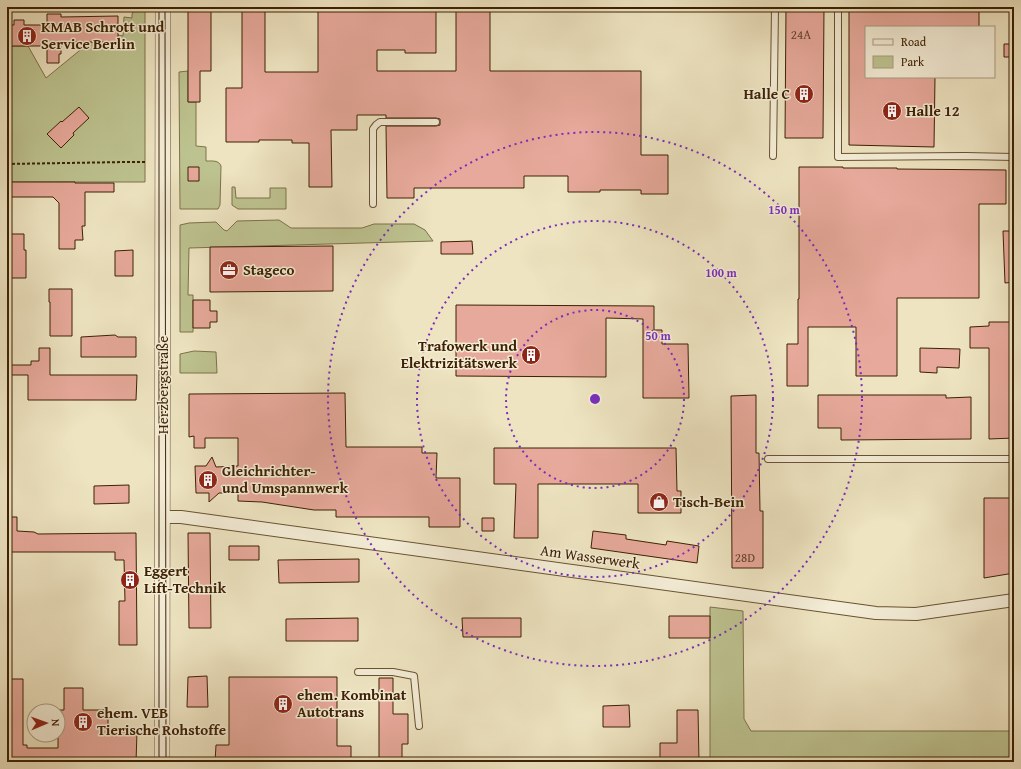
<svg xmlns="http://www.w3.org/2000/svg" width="1021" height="769" font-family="'Gentium Book Plus',serif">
	<rect width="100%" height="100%" fill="#eee4c1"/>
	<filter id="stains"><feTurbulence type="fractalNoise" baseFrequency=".005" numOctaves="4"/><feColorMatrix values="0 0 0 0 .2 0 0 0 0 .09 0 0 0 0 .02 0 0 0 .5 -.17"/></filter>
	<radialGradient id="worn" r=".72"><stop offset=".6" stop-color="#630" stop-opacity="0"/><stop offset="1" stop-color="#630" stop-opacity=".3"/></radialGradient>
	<path fill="#bdc390" stroke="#7d724a" d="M136,7h9v175h-138v-136h21l18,32 44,-36h28v-7l5,1 1,-19 8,1v-4z
		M188,71v31h8v44l10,1v14c6,0 13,-1 15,5l-1,39 -2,4h-38l-1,-137z
		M232,187h3l1,11h34v-10h16v21h-48l-6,-4z
		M279,220l12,8h71l12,-4h40l11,6 8,11 -244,7 -1,47h5v37h-13v-107l9,-2 27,-1 8,8 3,1 10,-10z
		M194,351l22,1 1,21h-37v-19z
		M710,607l33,4 1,108 7,12h263v31l-115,-2 -29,1 -91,-1 -8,1 -2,1h-59z"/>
	<path fill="#99beb4" stroke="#747f6d" d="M779,760l91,1 29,-1 95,2h-225l2,-1z"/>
	<path fill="#e7a99b" stroke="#3d2103" d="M188,7h23v64h-11v31h-12z
		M242,7h23v65h53v-65h118v46h-31v-3h-28v21h79v-64h34v64h151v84h27v39h-27v-4h-41v2h-32v-16h-44v12h-110v10h-27l-1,-72h50l4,-1v-6l-4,-1h-50v-3h-29v15h-26l1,57h-23v-44h-17v-3h-33v2h-33v-54h16z
		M786,7h38l-1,131h-38z
		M849,7h130v20h-113v50h69l-1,70 -85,-2z
		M47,14h14v3l57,-1v26h-57v12h-2v9h-12v-17h-40v-21h7v-5h10v5h23z
		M1004,44h10v13h-10z
		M79,107l10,11 -16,15 1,2 -13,13 -14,-14 14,-13 1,1z
		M188,167h11v14h-11z
		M799,167h44v1h54v1l109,1v34h-27v94h-82v78h-41v-49h-48v59h-21v-42h11v-45h1z
		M7,182h68v1h39v9h-29v34h-3l1,14h-8v9h-16v-46l-6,-6h-46z
		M1003,231h11v51l-9,1z
		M7,234h17v16h2v28h-19z
		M472,241l1,13h-32v-12z
		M333,246v45l-123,1v-45z
		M133,250v26h-18v-25z
		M49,289h23v47h-22v-34h-1z
		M193,300h17v11h7v11h-7v6h-17z
		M456,305l198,1v24h8v14h26l1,54h-46v-79l-37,-1v59l-150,-1z
		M989,322h25v116l-25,1v-91h-19v-21l19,-1z
		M115,335l3,2h18v20h-55v-20z
		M39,348h11v27h87l-1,25h-108v-25h-21v-10h24v-4h8z
		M920,348l40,1 -1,19 -22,-1v6l-17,-1z
		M345,393l1,54h76v6h15l-1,25h24v49h-31v-10h-93v-7h-22l-52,-8 -24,-1v-8h-19l-10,9v-9h-13l-1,-27h11l6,-9 4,10 22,-1v-28h-33v10h-11v-12l-5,1v-43z
		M756,395v58h3l1,58h3v57h-31l-1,-172z
		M818,395h128v3l25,-1v42l-130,1v-12h-23z
		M494,448h182l1,43h4v22h-43v-29h-100v54h-24l2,-54h-22z
		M129,485v18l-35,1v-18z
		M984,498h30v75l-30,5z
		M7,517h10v14l17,1 4,2 98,-1 1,112h-18v-44h6l-1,-41h-9v-8h-108z
		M482,518h12v13h-12z
		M593,531l33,4v4l40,6 1,-4 32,5 -2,17 -106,-15z
		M188,533h22l1,95h-22z
		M229,546h30v14h-30z
		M359,559v23l-80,1 -1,-23z
		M669,616h41v22h-41z
		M358,618v23h-72v-22z
		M462,618h59v19h-58z
		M207,676l1,31h-21l1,-30z
		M229,677h108v69h14v13h-81v3h-55l1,-17h13z
		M379,678h14v36h15v30h-6v18h-22v-3h-1z
		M7,679h16v66h4v3h31v-38h6v-22h19v22h25v22h29l-1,30h-129z
		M629,705l1,22h-27v-21z
		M677,710h21l1,52h-39v-19h17z"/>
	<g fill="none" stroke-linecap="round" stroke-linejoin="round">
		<g stroke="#695232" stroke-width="8">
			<path id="service" d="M838,7v150l127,-1 49,1
				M773,156l2,-149
				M373,204v-75l3,-4 4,-3h56
				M768,459h246
				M358,672h35l21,4 5,50"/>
		</g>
		<g stroke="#695232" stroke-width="14">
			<path id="minor" d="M162,517h19l695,96 40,1 98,-14"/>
		</g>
		<g stroke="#695232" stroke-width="16">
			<path id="tertiary" d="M162,762l1,-755"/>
		</g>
		<path stroke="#3d2103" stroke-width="2" stroke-dasharray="3 2" stroke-linecap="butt" d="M7,164l118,-2h20"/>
		<use href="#service" stroke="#f4edd7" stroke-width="6"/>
		<use href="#minor" stroke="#f4edd7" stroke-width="12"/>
		<use href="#tertiary" stroke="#f4edd7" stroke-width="15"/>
		<path stroke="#3d2103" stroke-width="1" d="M159,7v755
			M165,7l1,755"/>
	</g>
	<g fill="none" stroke="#7b2cbf" stroke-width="2" stroke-dasharray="2 4">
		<circle cx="595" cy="399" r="89"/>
		<circle cx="595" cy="399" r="178"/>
		<circle cx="595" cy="399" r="267"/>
	</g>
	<defs>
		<g id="building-disc" transform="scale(1)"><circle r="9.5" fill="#8f2418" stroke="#f4edd7"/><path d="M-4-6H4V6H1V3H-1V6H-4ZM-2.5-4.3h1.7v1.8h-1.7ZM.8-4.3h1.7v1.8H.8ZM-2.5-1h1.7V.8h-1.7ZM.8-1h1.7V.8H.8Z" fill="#fff"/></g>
		<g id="office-disc" transform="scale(1)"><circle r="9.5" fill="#8f2418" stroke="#f4edd7"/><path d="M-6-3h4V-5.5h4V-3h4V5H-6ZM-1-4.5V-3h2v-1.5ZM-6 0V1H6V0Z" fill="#fff"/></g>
		<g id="shop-disc" transform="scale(1)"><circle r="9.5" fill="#8f2418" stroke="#f4edd7"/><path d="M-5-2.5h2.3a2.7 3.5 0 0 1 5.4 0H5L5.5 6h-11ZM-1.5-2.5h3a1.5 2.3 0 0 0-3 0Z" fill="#fff"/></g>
	</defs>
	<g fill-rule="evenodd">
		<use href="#building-disc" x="27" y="36"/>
		<use href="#building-disc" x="804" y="94"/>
		<use href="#building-disc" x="892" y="111"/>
		<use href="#office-disc" x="229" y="270"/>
		<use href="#building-disc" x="531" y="355"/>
		<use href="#building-disc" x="208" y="480"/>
		<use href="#shop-disc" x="659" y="502"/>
		<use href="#building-disc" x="130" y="580"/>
		<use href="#building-disc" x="283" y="704"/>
		<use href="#building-disc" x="83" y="722"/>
	</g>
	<g text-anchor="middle" stroke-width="3" stroke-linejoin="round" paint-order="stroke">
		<g font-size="13" fill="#684329">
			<text x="801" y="39">24A</text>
			<text x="745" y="562">28D</text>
		</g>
		<g font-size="15" font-weight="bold" fill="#3d2103" stroke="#f4edd7" text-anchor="start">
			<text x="41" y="32">KMAB Schrott und<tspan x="41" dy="17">Service Berlin</tspan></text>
			<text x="790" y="99" text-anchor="end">Halle C</text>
			<text x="906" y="116">Halle 12</text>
			<text x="243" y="275">Stageco</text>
			<text x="517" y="351" text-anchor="end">Trafowerk und<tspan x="517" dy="17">Elektrizitätswerk</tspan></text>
			<text x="222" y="476">Gleichrichter-<tspan x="222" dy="17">und Umspannwerk</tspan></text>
			<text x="673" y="507">Tisch-Bein</text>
			<text x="144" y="576">Eggert<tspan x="144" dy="17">Lift-Technik</tspan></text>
			<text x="297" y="700">ehem. Kombinat<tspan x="297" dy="17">Autotrans</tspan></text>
			<text x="97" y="718">ehem. VEB<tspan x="97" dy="17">Tierische Rohstoffe</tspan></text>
		</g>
		<g font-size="15" fill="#3d2103" stroke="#f4edd7">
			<text transform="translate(163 385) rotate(-90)" y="5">Herzbergstraße</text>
			<text transform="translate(590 557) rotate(8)" y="5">Am Wasserwerk</text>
		</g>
	</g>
	<circle cx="595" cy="399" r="6" fill="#7b2cbf" stroke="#f4edd7" stroke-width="2"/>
	<g font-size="12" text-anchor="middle" font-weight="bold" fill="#7b2cbf" stroke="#f4edd7" stroke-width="3" stroke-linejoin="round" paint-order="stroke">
		<text x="784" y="214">150 m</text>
		<text x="721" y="277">100 m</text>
		<text x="658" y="340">50 m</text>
	</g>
	<rect width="1021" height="769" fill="none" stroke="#eee4c1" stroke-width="24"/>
	<rect x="8" y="8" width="1005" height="753" fill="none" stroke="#3d2103" stroke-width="2"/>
	<rect x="12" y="12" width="997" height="745" fill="none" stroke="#3d2103"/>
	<rect x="865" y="26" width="130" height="52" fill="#f4edd7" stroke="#ab9b82"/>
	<rect x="873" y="39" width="20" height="6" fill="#f4edd7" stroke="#ab9b82"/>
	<text x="901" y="46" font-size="12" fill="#3d2103">Road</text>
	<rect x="873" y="56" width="20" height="12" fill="#bdc390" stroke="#ab9b82"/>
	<text x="901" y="66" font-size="12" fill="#3d2103">Park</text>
	<g transform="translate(46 723) rotate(88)"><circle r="19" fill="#f4edd7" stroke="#ab9b82"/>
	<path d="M0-3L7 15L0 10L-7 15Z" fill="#8f2418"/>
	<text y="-6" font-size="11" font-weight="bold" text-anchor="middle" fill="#3d2103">N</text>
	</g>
	<rect width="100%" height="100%" filter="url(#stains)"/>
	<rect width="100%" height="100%" fill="url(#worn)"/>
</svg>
